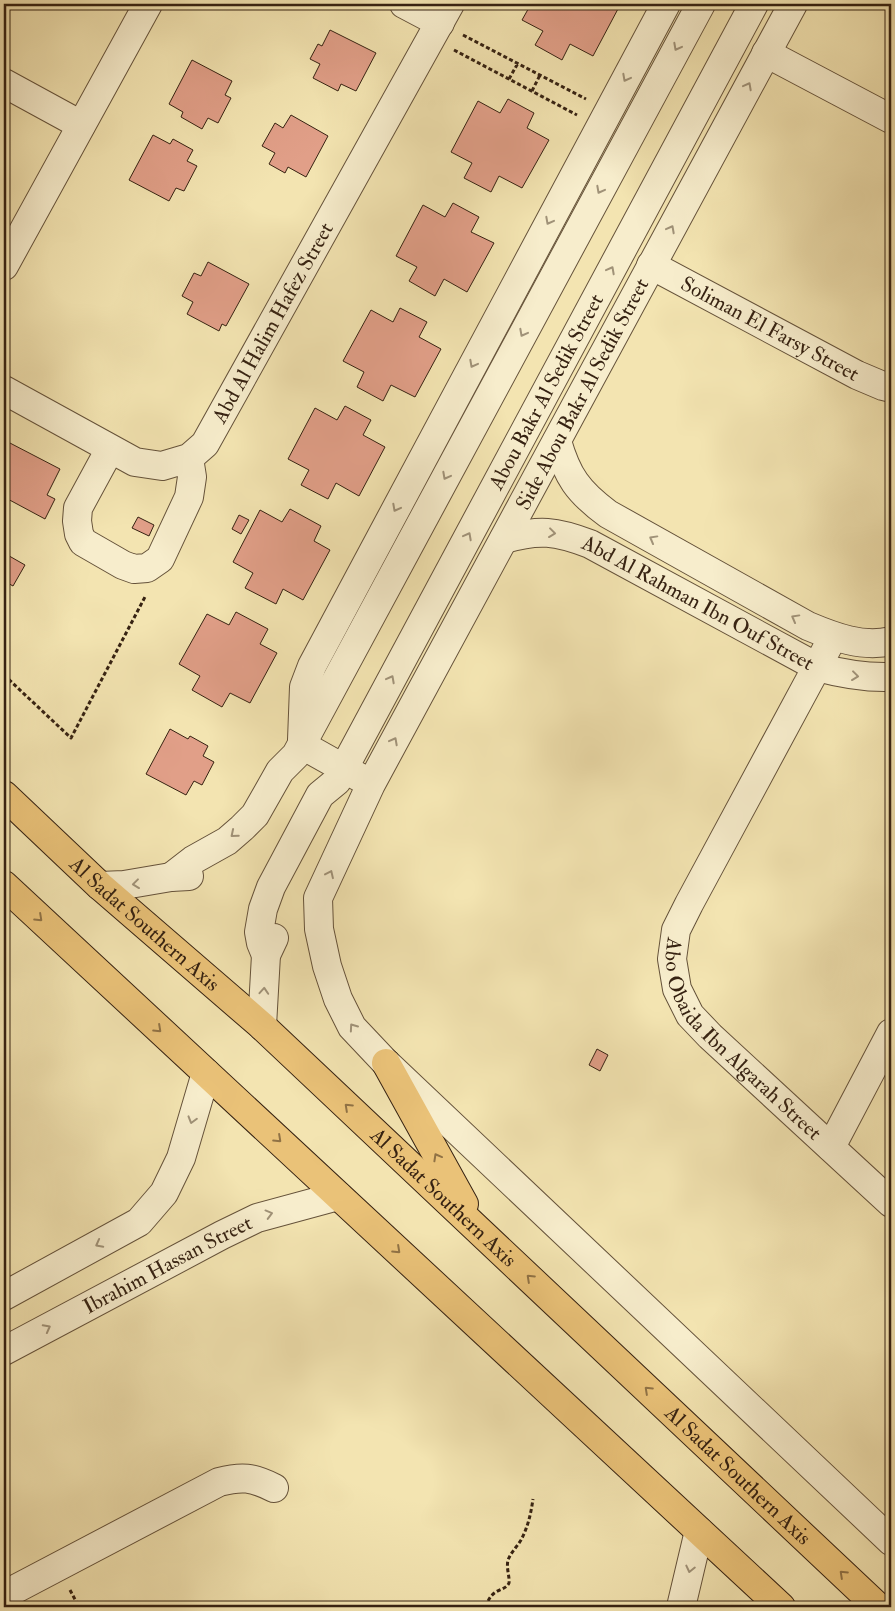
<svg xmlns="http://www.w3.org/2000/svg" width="895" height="1611" font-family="'IM FELL Double Pica',serif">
	<rect width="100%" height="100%" fill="#f3e4b1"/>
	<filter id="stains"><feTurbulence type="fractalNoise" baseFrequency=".004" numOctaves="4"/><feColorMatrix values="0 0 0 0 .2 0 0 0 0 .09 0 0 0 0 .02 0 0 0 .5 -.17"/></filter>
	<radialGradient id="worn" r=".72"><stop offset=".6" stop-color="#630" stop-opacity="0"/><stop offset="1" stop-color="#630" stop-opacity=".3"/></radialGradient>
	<path fill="#e19f88" stroke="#362212" d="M531,4h82l6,3 -26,49 -23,-12 -8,16 -27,-15 8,-14 -21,-11z
		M330,30l46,23 -20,38 -15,-7 -3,7 -25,-13 7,-14 -10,-5 8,-15 4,2z
		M192,60l40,21 -7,14 6,3 -13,25 -10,-5 -6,11 -21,-12 2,-5 -14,-8z
		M508,99l26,14 -7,15 22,12 -27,48 -23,-12 -8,16 -27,-14 8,-15 -21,-11 27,-51 22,12z
		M291,115l37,21 -22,41 -18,-10 -3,6 -16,-9 6,-11 -13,-7 13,-23 8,5z
		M153,135l17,9 3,-5 20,11 -6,11 10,5 -13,25 -8,-3 -7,13 -40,-21z
		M453,203l26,14 -8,15 23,11 -27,49 -23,-13 -9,17 -26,-15 8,-14 -21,-11 27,-51 22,12z
		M208,262l41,22 -23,42 -4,-2 -3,7 -32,-17 6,-12 -11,-6 12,-23 7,3z
		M400,308l27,14 -8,15 22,12 -26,48 -24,-12 -8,16 -26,-14 7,-15 -21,-11 28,-51 22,12z
		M345,406l26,14 -8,15 22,12 -26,49 -23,-13 -8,16 -27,-14 8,-15 -21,-11 27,-51 22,12z
		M8,442l52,27 -13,26 8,4 -10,20 -41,-22v-47z
		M290,509l31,17 -7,15 16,9 -27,50 -20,-11 -7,15 -31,-16 8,-15 -20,-11 27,-52 22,12z
		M239,515l10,5 -8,14 -9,-5z
		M138,517l16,8 -5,11 -17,-8z
		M4,553l21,12 -12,21 -9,-5z
		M236,612l32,17 -8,15 17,9 -27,50 -20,-10 -8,14 -30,-17 8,-14 -21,-12 28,-50 22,11z
		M170,729l18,10 2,-3 18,10 -5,10 11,6 -12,23 -8,-4 -8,14 -40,-21z
		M597,1049l11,6 -8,16 -11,-6z"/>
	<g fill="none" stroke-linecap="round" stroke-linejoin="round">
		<g stroke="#65523a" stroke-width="30">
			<g id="minor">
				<path d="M404,4l36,19"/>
				<path d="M793,4l-422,780 -53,114 1,31 8,37 11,33 14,28 34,36 505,478"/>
				<path d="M766,53l125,66"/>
				<path d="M4,83l77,42"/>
				<path id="s1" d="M651,265l206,110 26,11 8,2"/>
				<path d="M4,266l144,-262"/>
				<path id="s2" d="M4,390l131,72 27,4 27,-8 16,-14 245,-440"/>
				<path d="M557,441c10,35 21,51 51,73l200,112c26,11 55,22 83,15"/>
				<path d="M110,449l-32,59 -1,13 2,13 4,8 40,23 11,4 13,-1 13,-9 29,-62 3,-20 -3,-19"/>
				<path id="s3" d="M504,539c35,-10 52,-8 86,5l227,123c26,7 48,11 74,10"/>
				<path id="s4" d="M833,637l-144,267 -13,26 -4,29 5,30 13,26 20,21 181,167"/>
				<path d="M302,740l2,-53 8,-21 354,-662"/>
				<path d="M302,745l57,32"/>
				<path d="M171,877l22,-17 34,-19 15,-13 13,-13 25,-44 16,-16 405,-751"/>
				<path d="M100,886l24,-1 47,-8 18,-1"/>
				<path id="s5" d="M266,955l-5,-12 -2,-11 4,-23 8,-22 49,-92 17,-14 417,-777"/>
				<path d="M262,1026l4,-71 8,-17"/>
				<path d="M831,1147l60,-114"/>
				<path d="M4,1296l135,-74 25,-29 17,-35 25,-85"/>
				<path id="s6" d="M4,1351l218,-116 35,-17 81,-22"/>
				<path d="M4,1595l215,-113c23,-6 33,-5 55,6"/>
				<path d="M681,1607l18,-76"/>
			</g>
		</g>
		<g stroke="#362212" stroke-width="30">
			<g id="major">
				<path id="s7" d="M4,795l96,91 162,140 616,581"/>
				<path d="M4,885l777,722"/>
				<path d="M386,1063l78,141"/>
			</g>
		</g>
		<path stroke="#362212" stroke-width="3" stroke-dasharray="4 2.5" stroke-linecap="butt" d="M463,35l123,64
			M454,50l123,65
			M509,79l9,-16
			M532,91l8,-16
			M4,675l67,63 75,-143
			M70,1590l9,17
			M486,1607c5,-20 19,-15 23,-24 1,-5 -3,-15 -1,-23 3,-8 9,-13 13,-20 7,-13 10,-27 12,-41"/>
		<use href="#minor" stroke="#f7edcc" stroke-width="28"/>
		<use href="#major" stroke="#eac278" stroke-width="28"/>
	</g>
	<defs><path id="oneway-chevron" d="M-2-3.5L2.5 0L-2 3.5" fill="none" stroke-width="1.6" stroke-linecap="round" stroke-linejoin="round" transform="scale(1.25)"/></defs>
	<g stroke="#a09278">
		<use href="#oneway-chevron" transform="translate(677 47) rotate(118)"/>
		<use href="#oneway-chevron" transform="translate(626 78) rotate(118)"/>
		<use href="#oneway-chevron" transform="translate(748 86) rotate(-62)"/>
		<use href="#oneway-chevron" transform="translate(600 190) rotate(118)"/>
		<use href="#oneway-chevron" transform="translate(549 221) rotate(118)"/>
		<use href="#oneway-chevron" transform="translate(671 229) rotate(-62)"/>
		<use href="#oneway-chevron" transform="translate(611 270) rotate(-62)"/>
		<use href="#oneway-chevron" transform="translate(523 333) rotate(118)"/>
		<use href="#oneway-chevron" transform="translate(473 364) rotate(118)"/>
		<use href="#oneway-chevron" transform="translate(446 476) rotate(118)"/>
		<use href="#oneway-chevron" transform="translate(396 508) rotate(118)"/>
		<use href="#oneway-chevron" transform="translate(552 533) rotate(7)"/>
		<use href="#oneway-chevron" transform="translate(468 536) rotate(-62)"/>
		<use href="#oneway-chevron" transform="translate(653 539) rotate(-151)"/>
		<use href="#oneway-chevron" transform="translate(795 618) rotate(-151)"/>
		<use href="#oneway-chevron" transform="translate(855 676) rotate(7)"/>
		<use href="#oneway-chevron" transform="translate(391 679) rotate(-62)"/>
		<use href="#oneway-chevron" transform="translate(394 741) rotate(-62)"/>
		<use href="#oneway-chevron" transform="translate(234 834) rotate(140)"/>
		<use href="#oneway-chevron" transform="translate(330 874) rotate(-65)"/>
		<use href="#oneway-chevron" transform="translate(136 884) rotate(173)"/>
		<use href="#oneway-chevron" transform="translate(264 991) rotate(-86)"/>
		<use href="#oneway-chevron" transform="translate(353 1027) rotate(-125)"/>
		<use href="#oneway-chevron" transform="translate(192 1120) rotate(106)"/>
		<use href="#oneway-chevron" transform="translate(269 1214) rotate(-15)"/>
		<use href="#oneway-chevron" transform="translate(99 1244) rotate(152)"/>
		<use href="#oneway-chevron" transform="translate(47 1328) rotate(-28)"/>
		<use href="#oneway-chevron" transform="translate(690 1569) rotate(103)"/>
	</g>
	<g stroke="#907245">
		<use href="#oneway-chevron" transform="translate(39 918) rotate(43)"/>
		<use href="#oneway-chevron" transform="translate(158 1029) rotate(43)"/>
		<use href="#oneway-chevron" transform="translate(348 1107) rotate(-137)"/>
		<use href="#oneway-chevron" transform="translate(278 1139) rotate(43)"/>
		<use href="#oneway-chevron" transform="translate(437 1157) rotate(-119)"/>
		<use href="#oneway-chevron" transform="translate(397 1250) rotate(43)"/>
		<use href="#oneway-chevron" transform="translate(530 1278) rotate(-137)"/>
		<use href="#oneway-chevron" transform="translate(648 1390) rotate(-137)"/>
		<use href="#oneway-chevron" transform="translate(843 1574) rotate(-137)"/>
	</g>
	<g text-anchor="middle" stroke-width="4" stroke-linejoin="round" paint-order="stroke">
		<g font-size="21" fill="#362212" stroke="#f7edcc">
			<text dy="7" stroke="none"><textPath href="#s2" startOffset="365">Abd Al Halim Hafez Street</textPath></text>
			<text dy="7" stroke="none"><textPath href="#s1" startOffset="135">Soliman El Farsy Street</textPath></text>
			<text dy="7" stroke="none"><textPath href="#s5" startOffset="639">Abou Bakr Al Sedik Street</textPath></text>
			<text transform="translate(582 394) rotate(-62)" y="7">Side Abou Bakr Al Sedik Street</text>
			<text dy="7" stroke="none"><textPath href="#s3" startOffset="211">Abd Al Rahman Ibn Ouf Street</textPath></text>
			<text dy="7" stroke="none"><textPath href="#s7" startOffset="191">Al Sadat Southern Axis</textPath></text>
			<text dy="7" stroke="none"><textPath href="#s4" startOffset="469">Abo Obaida Ibn Algarah Street</textPath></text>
			<text dy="7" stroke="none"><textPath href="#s7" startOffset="596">Al Sadat Southern Axis</textPath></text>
			<text dy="7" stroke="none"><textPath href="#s6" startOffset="185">Ibrahim Hassan Street</textPath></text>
			<text dy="7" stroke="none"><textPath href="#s7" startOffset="1001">Al Sadat Southern Axis</textPath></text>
		</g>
	</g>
	<rect width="895" height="1611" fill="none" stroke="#f3e4b1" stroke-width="20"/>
	<rect x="5" y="5" width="885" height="1601" fill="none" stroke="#362212" stroke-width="2.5"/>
	<rect x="10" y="10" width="875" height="1591" fill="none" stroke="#362212"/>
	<rect width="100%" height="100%" filter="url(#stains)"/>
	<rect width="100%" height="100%" fill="url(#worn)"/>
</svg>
